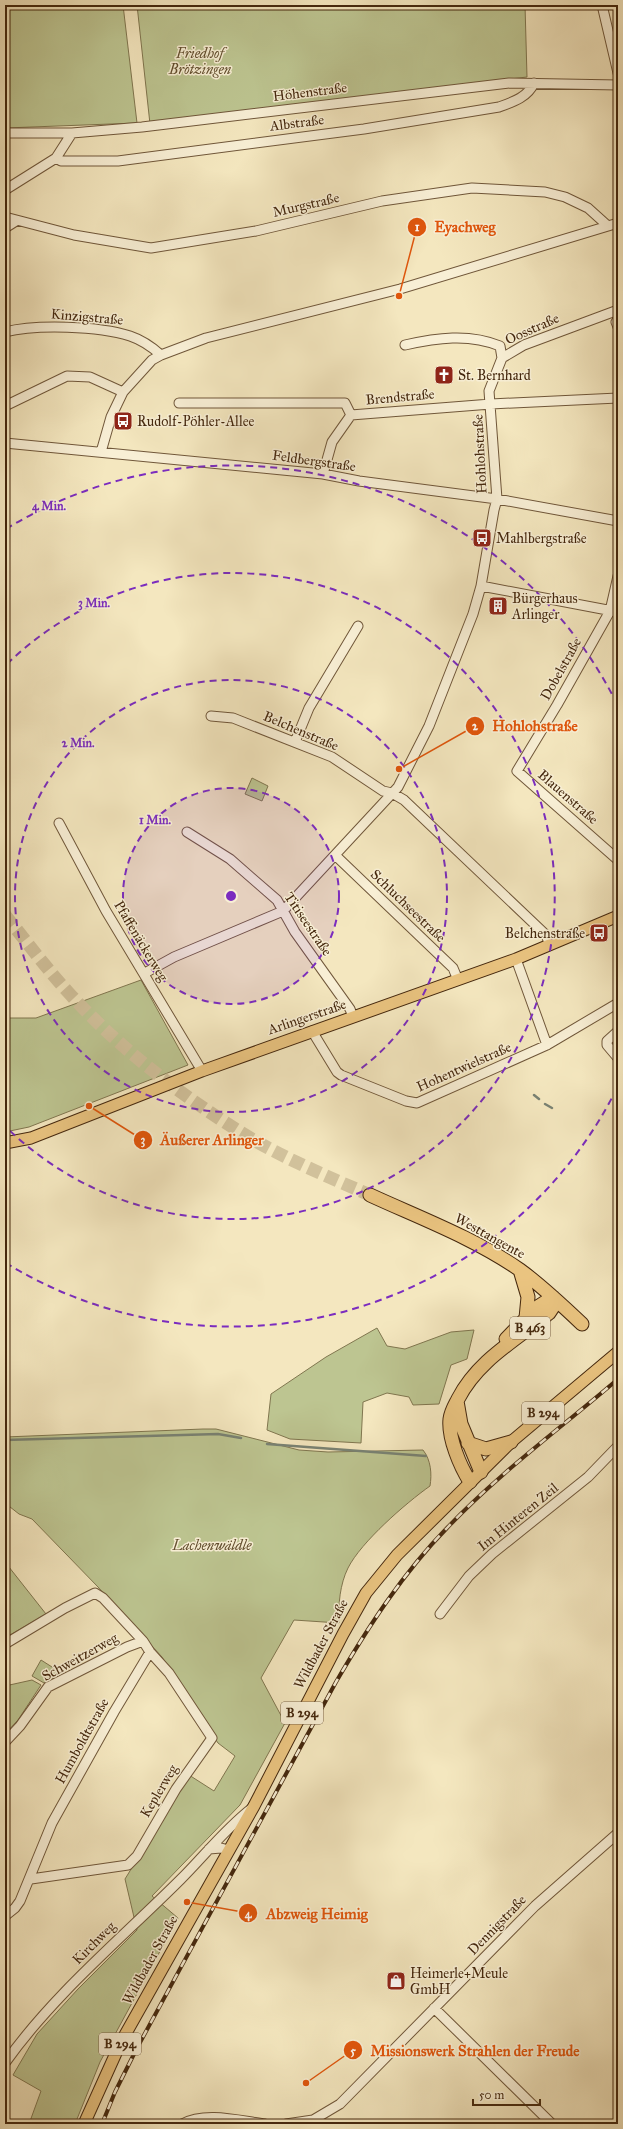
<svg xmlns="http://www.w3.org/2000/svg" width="623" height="2129" font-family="'IM FELL Great Primer',serif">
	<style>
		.green { fill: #bdc591; stroke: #80764f }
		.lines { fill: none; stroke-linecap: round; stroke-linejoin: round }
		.stream { stroke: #798273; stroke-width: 2.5 }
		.highway-tunnel { stroke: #d1c19b; stroke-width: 13; stroke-dasharray: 13 6; stroke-linecap: butt }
		.minor-casing { stroke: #70573a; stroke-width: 11 }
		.major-casing { stroke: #44270d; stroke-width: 13 }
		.highway-casing { stroke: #44270d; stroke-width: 15 }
		.minor { stroke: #f8efd5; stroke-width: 9 }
		.major { stroke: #eac480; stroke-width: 11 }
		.highway { stroke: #eac480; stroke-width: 13 }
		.rail-casing { stroke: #44270d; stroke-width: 4 }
		.rail { stroke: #f8efd5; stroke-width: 2.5; stroke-dasharray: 8; stroke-linecap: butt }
		.ring { fill: none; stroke: #7b2cbf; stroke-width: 2; stroke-dasharray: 7 5 }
		.labels { text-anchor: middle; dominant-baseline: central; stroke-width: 3; stroke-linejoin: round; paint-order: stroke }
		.shield { fill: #f8efd5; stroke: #7a6349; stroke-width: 1 }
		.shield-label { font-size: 13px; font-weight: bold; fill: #44270d }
		.park-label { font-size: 14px; font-style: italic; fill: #624e2e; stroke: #f8efd5 }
		.street-label { font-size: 14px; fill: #44270d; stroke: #f8efd5 }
		.poi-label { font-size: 14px; fill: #44270d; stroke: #f8efd5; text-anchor: start }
		.centre { fill: #7b2cbf; stroke: #f8efd5; stroke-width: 2 }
		.ring-label { font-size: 12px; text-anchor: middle; font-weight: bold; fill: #7b2cbf; stroke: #f8efd5; stroke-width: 3; stroke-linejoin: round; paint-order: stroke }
		.leader { fill: none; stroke: #e0560c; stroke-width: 1.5 }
		.callout-dot { fill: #e0560c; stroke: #f8efd5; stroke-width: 1.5 }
		.mark-label { font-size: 12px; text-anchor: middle; font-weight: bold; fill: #fff }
		.callout-label { font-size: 15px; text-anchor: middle; font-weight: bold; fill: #e0560c; stroke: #f8efd5; stroke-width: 3; stroke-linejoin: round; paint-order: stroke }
	</style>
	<rect width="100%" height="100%" fill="#f4e7bf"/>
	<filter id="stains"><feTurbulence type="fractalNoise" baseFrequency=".005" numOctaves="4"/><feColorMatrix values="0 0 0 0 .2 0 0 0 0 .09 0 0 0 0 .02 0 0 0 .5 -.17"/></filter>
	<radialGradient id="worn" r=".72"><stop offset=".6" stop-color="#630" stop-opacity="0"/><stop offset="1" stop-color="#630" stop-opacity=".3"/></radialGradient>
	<path class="green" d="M5,5H123L137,123L5,128Z
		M137,5H525L527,77L408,91L150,124Z
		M252,778L268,786L262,801L245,794Z
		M141,980L188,1065L29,1127L5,1132V1018H36Z
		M377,1328L387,1346L405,1349L451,1332L474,1330L467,1359L451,1365L439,1404L413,1405L409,1397L387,1393L363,1402L361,1443L290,1439L267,1430L271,1394L326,1357Z
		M203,1429H216L299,1450L328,1452L423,1450C431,1460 432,1474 430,1486C406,1503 361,1542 348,1568C340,1584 338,1605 339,1623L294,1620L261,1678L285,1723L240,1805L152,1896L178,1918L100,2062L75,2124H29L41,2091L13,2075L37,2034L78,1989L137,1930L125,1879L189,1775L214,1791L235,1756L218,1743L162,1657L98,1587L32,1519L19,1514L5,1503V1437Z
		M5,1562L46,1614L5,1638Z
		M41,1660L63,1674L44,1683L32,1676Z
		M32,1680L41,1685L18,1720L5,1734V1686Z"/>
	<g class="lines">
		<path class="stream" d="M534,1095L539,1099
			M545,1104L552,1108
			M5,1440L218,1434L241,1438
			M267,1444L426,1456"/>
		<path class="highway-tunnel" d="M5,915C26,941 46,968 68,992C116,1045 174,1090 234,1128C274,1154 326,1176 370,1195"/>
		<g class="minor-casing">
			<path id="minor" d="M602,5L618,73
				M5,133H72L142,127L509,83L618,85
				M56,158L61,161H118L364,129L499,107C513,102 528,97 534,83
				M5,190L56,158L72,133
				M5,217L74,235L151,248L256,231L382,201L472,188L545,192L565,197L588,208L608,226
				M5,228L16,221
				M616,322L618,327
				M5,332C36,324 99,326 130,336C142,340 152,347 161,355
				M405,345C436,338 469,333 500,346L502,358
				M179,403H345L351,415L491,404L618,398
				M5,406L67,376L90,377L123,392
				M5,443L323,474L359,481L497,499L618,521
				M101,452L111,417L123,392L152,360L161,355L206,338L400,289L618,223
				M323,474L332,442L351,415
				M618,576L610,611L557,705L517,771L618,860
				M481,586L618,612
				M211,716L233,718L332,757L383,791L392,793L404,800L546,935L550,945
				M295,742L309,708L358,626
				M59,823L106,911L202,1071
				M187,832L230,859L277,900L295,932L350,1009L353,1017
				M335,855L453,968L458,980
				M516,959L547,1045
				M145,973L174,957L283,911L398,787L429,726L473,614L481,586L494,510L497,499L489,391L502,358L524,345L618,310
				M312,1031L337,1072L341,1075L406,1101L417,1103L547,1045L618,1003
				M618,1031L607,1041V1045L618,1058
				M440,1614L469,1576L492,1554L588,1477L618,1446
				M5,1644L65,1608L95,1593L103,1598L143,1641L150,1652L169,1673L212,1738L176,1789L137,1856L128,1865L31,1879
				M5,1742L20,1726L48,1687L127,1647L143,1641
				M209,1849L221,1848L229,1850
				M5,1916L15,1908L20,1901L52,1823L114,1712L150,1652
				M434,2008L552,2124
				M5,2063C54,1994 121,1939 181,1879C205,1855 225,1829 252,1808
				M182,2124C206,2111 240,2121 265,2124
				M286,2124L313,2120L340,2104L535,1906L618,1833"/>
		</g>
		<g class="major-casing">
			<path id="major" d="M5,1143L31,1138L202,1071L516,959L618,916
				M84,2124L121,2042L254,1806L343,1634L366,1593L397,1555L511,1442L618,1352"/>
		</g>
		<g class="highway-casing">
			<path id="highway" d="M370,1195C420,1218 474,1238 520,1270C542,1286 562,1305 582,1324
				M520,1270L528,1297L526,1318
				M506,1339L536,1308L553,1297
				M457,1401L461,1424L481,1472
				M468,1443L486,1449L511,1442
				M470,1482C460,1466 448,1438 450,1419C451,1411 455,1405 458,1399C478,1360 516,1340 549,1313L553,1307V1297"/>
		</g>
		<use href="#minor" class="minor"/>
		<use href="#major" class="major"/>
		<use href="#highway" class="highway"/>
		<g class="rail-casing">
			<path id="rail" d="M102,2124L115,2092L137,2048L336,1682C368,1627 403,1573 447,1528C499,1473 561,1428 618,1379"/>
		</g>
		<use href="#rail" class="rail"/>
	</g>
	<circle cx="231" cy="896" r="108" fill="#7b2cbf" fill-opacity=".12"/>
	<g class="ring">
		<circle cx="231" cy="896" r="108"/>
		<circle cx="231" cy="896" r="216"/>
		<path d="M7 664A323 323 0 1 1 7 1128"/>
		<path d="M617 1088A431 431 0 0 1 6 1263M6 529A431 431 0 0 1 617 704"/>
	</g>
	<defs>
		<g id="church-square" transform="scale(1)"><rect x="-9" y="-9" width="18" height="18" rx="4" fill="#8f2418" stroke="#f8efd5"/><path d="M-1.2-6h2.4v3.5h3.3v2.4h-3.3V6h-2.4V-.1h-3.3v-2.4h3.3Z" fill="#fff"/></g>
		<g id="bus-square" transform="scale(1)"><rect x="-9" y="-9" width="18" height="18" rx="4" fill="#8f2418" stroke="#f8efd5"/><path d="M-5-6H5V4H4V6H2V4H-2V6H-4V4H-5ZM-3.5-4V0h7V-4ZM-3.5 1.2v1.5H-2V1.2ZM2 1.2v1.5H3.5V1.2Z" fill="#fff"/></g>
		<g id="building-square" transform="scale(1)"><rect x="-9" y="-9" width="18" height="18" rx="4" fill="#8f2418" stroke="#f8efd5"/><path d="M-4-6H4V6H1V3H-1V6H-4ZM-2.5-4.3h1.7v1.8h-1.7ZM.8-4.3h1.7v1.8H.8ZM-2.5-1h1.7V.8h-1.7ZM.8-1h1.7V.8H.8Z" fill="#fff"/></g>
		<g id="shop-square" transform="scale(1)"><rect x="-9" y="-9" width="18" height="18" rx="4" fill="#8f2418" stroke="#f8efd5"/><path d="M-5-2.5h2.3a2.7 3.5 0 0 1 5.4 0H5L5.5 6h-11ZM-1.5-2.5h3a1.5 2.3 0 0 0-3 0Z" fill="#fff"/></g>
	</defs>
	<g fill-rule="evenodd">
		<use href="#church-square" x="444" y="375"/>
		<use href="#bus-square" x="123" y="421"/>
		<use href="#bus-square" x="482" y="538"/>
		<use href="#building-square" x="498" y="606"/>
		<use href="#bus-square" x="599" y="933"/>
		<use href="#shop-square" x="396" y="1981"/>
	</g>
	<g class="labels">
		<g class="shield">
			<rect x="510" y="1317" width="40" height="22" rx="3"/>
			<rect x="522" y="1402" width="42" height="22" rx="3"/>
			<rect x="281" y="1702" width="42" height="22" rx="3"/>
			<rect x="99" y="2033" width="42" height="22" rx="3"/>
		</g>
		<g class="shield-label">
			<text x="530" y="1328">B 463</text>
			<text x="543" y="1413">B 294</text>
			<text x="302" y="1713">B 294</text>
			<text x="120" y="2044">B 294</text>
		</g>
		<g class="park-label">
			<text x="200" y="53">Friedhof<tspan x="200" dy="16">Brötzingen</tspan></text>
			<text x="212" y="1545">Lachenwäldle</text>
		</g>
		<g class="street-label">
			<text transform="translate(310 92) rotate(-7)">Höhenstraße</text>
			<text transform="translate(297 123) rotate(-7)">Albstraße</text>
			<text transform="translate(306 205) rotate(-13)">Murgstraße</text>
			<text transform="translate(87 317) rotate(5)">Kinzigstraße</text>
			<text transform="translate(532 329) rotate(-24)">Oosstraße</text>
			<text transform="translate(400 397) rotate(-5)">Brendstraße</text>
			<text transform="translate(480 454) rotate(-93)">Hohlohstraße</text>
			<text transform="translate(314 461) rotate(8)">Feldbergstraße</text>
			<text transform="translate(561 669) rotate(-61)">Dobelstraße</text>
			<text transform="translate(301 731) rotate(23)">Belchenstraße</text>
			<text transform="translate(568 797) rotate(41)">Blauenstraße</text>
			<text transform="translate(408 906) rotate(44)">Schluchseestraße</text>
			<text transform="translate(308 924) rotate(56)">Titiseestraße</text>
			<text transform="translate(141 941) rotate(59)">Pfaffenäckerweg</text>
			<text transform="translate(307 1017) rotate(-19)">Arlingerstraße</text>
			<text transform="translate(464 1067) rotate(-24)">Hohentwielstraße</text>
			<text transform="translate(490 1236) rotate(29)">Westtangente</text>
			<text transform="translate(518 1517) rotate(-39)">Im Hinteren Zeil</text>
			<text transform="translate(321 1644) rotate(-62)">Wildbader Straße</text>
			<text transform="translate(80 1657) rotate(-29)">Schweitzerweg</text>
			<text transform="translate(82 1741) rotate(-61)">Humboldtstraße</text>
			<text transform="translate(159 1791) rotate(-59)">Keplerweg</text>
			<text transform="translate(497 1925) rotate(-46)">Dennigstraße</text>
			<text transform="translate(94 1943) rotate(-45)">Kirchweg</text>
			<text transform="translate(150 1960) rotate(-61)">Wildbader Straße</text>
		</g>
		<g class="poi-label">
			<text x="458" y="375">St. Bernhard</text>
			<text x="137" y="421">Rudolf-Pöhler-Allee</text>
			<text x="496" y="538">Mahlbergstraße</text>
			<text x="512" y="598">Bürgerhaus<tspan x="512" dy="16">Arlinger</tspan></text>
			<text x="585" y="933" text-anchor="end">Belchenstraße</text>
			<text x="410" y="1973">Heimerle+Meule<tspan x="410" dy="16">GmbH</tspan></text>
		</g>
	</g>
	<circle cx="231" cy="896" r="6" class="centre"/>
	<g class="ring-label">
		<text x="49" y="510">4 Min.</text>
		<text x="94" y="607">3 Min.</text>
		<text x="78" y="747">2 Min.</text>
		<text x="155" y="824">1 Min.</text>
	</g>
	<path class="leader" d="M399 296L417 227M399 769L475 726M89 1106L143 1140M187 1902L248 1913M306 2083L353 2050"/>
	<g class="callout-dot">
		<circle cx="399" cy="296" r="4"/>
		<circle cx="399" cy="769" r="4"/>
		<circle cx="89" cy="1106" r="4"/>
		<circle cx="187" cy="1902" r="4"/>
		<circle cx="306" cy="2083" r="4"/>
		<circle cx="417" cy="227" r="10"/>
		<circle cx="475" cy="726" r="10"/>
		<circle cx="143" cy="1140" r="10"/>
		<circle cx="248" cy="1913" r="10"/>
		<circle cx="353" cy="2050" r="10"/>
	</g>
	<g class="mark-label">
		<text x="417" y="231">1</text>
		<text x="475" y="730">2</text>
		<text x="143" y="1144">3</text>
		<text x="248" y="1918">4</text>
		<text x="353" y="2055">5</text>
	</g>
	<g class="callout-label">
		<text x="465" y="232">Eyachweg</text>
		<text x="535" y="731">Hohlohstraße</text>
		<text x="212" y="1145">Äußerer Arlinger</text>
		<text x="317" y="1919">Abzweig Heimig</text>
		<text x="475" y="2056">Missionswerk Strahlen der Freude</text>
	</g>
	<rect width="623" height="2129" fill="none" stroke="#f4e7bf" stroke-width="20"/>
	<rect x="6" y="6" width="611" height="2117" fill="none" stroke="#44270d" stroke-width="2"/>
	<rect x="10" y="10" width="603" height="2109" fill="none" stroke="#44270d"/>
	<path d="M473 2099v6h67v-6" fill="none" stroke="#44270d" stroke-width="2"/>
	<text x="479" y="2099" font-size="12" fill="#44270d" stroke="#f8efd5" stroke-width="3" paint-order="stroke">50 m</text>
	<rect width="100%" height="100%" filter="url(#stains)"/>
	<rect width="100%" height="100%" fill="url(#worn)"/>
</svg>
